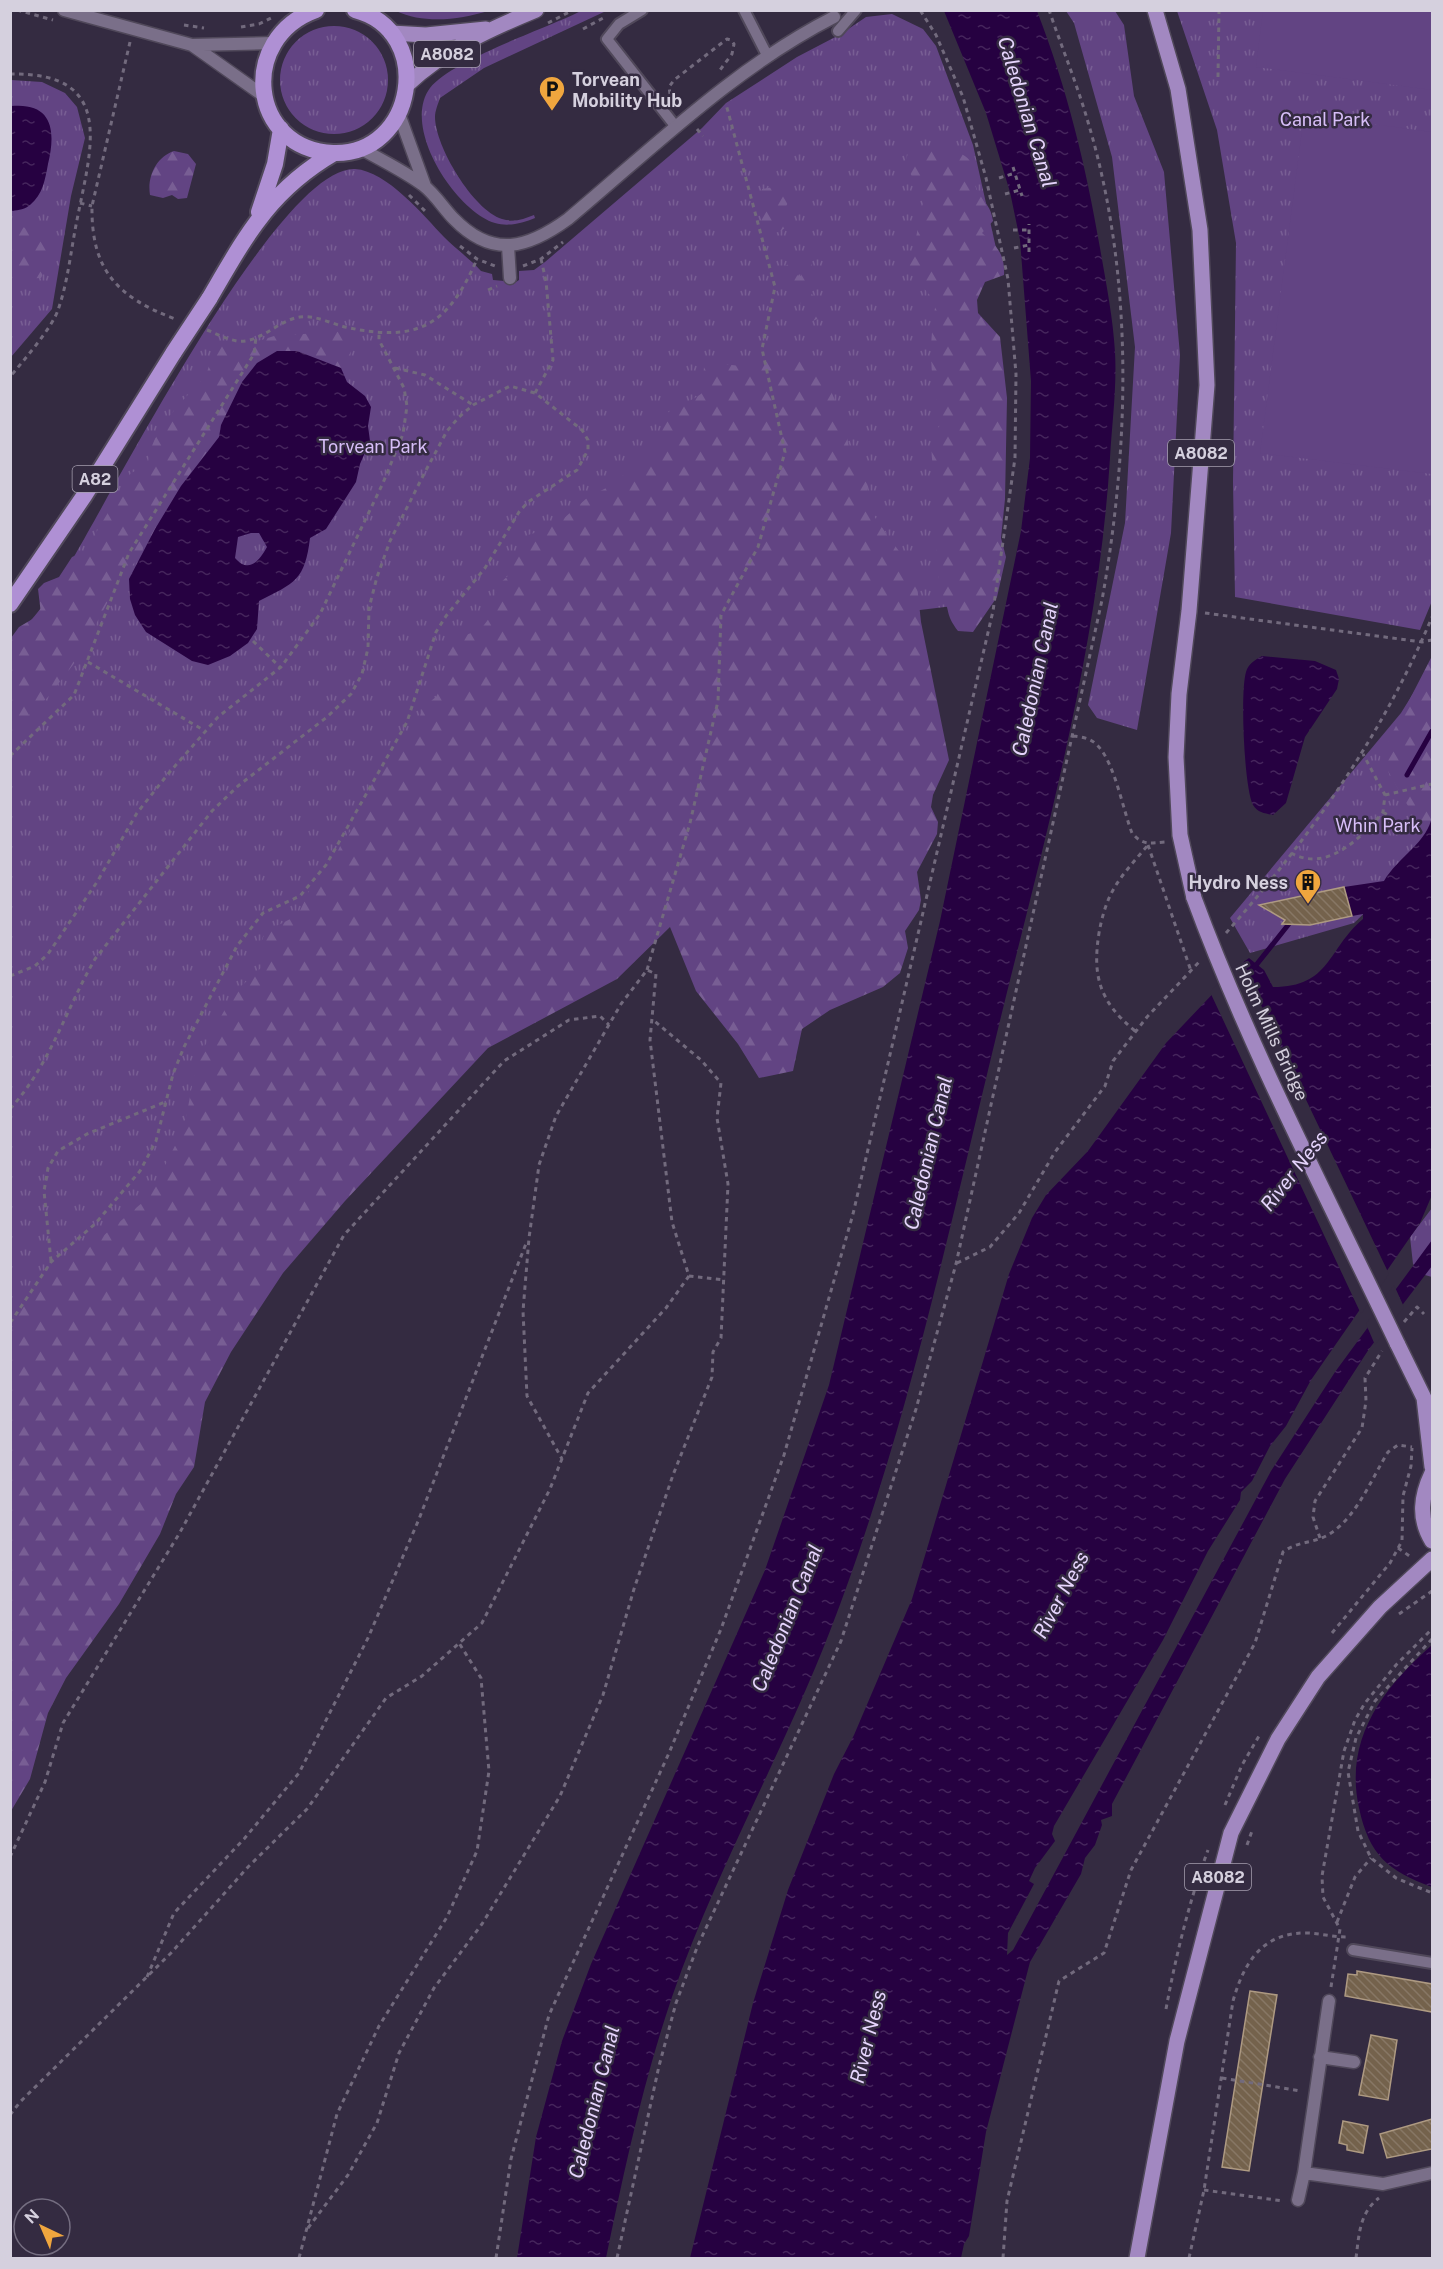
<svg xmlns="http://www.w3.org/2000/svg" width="1443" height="2269" font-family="'Public Sans',sans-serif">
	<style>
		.grass { fill: url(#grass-tufts) }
		.forest { fill: url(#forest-firs) }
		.garden { fill: #624483 }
		.water { fill: url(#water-ripples); fill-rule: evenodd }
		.pier { fill: #342b41 }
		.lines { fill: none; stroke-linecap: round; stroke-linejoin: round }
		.stream { stroke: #260141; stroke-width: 5 }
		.building { fill: url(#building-back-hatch); stroke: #ae9a82; stroke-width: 1.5 }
		.service-casing { stroke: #50485a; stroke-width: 14 }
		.minor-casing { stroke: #50485a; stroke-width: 15 }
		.tertiary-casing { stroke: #50485a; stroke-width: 15 }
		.primary-casing { stroke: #50485a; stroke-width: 18 }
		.trunk-casing { stroke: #50485a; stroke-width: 20 }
		.path { stroke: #726a7d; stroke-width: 3; stroke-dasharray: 4.5 4.5; stroke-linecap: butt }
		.service { stroke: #7a6f89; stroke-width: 10 }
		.minor { stroke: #7a6f89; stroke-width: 12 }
		.tertiary { stroke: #7a6f89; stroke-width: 12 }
		.primary { stroke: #a288c1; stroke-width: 15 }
		.trunk { stroke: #af90d4; stroke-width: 16 }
		.primary-bridge-casing { stroke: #50485a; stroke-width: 18; stroke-linecap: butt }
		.trunk-bridge-casing { stroke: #50485a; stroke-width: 20; stroke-linecap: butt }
		.primary-bridge { stroke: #a288c1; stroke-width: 15 }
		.trunk-bridge { stroke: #af90d4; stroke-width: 16 }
		.labels { text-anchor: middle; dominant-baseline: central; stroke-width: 5; stroke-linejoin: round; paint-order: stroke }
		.shield { fill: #342b41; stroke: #a59eaf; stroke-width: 1.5 }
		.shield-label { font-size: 16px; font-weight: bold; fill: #d5d0de }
		.poi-label { font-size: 18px; font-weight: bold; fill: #d5d0de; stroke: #342b41; text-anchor: start }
		.park-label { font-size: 18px; fill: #d7bef8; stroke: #342b41 }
		.street-label { font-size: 18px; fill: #d5d0de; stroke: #342b41 }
		.water-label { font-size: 20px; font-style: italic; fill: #e6d5fd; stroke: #342b41 }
	</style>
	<defs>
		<pattern id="grass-tufts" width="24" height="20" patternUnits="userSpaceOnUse" patternTransform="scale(1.5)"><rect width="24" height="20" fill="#624483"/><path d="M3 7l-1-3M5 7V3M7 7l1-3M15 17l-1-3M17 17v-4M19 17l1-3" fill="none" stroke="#785e94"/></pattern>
		<pattern id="forest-firs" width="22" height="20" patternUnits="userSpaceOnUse" patternTransform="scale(1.5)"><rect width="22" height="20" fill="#624483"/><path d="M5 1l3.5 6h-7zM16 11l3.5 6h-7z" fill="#785e94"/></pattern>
		<pattern id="water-ripples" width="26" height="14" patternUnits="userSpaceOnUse" patternTransform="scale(1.5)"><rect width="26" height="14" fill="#260141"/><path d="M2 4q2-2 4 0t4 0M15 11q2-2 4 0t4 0" fill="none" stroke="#45255c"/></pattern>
		<pattern id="building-back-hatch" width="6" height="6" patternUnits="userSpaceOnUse" patternTransform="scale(1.5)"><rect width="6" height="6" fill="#74624c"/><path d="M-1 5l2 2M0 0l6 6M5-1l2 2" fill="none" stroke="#877765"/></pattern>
	</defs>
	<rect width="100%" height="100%" fill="#342b41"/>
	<path class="grass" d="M396,11H488C459,20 424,24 396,11Z
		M581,11H606L484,68L440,98C438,104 435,111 435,117C435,146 473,210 502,219C513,223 524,219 534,215L535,218C523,223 509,227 495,223C455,210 401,127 430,88C452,60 545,29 581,11Z
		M1066,11H1115L1124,25L1134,96L1164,172L1180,355L1171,533L1137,730L1097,718L1088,705L1125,523L1135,347L1112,157L1074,23Z
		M1177,11H1432V601L1420,630L1235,597L1233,482L1236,243L1217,130Z
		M892,14L923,29L936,46L973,145L996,248L969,251L970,604L903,612L169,1188L11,1381V644C26,625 44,607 56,587C101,517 276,165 355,169C387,171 424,216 444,237C456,249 470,259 481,271L492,274L493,280L516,282L519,280V271L534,270L545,262L702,128L726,103L797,57L841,34L866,17Z
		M280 80a54 54 0 1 1 108 0a54 54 0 1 1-108 0Z
		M11,80L42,82L65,93L77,107L85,138L71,196L52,309L11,357Z
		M1432,663V848L1354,923L1250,953L1230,918L1401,713Z
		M1432,1208V1277L1425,1275L1413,1264L1410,1237Z"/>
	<path class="forest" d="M932,146C950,149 973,152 975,174C975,181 974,186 978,192C985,203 991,207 993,221L982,233C997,246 1005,254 1004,275L985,282L977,300L978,313L1000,337L1007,398L1005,499L1001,538L1006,557L997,597L973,632L958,631C946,615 950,613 944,598C930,563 941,525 937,488C935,473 930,459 932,443C934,435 940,426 943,418C928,382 929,340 936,302L911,274L908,264C918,242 917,222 924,200L905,163L909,150Z
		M174,151L188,154L196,164L187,198L178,199L172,195L163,198L150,195C147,177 156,157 174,151Z
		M774,187L787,192L789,200L785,209L791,221C782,233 772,238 760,226L762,214L771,204L764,203L758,197L762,189Z
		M11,225L38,230L53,239V254L41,278L16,279L11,276Z
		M805,263H811L813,270L807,290L814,296L812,304L822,309L821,317L813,321L806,320L804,316L808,307L800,303L803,292L796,290L794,280L785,281L781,275L785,266L789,264L796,275L801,276Z
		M347,331L353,337L349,364L341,368L323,360L242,382L221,425L219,437L191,472L152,543L143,547L142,563L135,562L121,577L96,624L90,643L48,697L11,732V638L19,627L41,614L38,589L44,583L59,577L72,557L85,551L118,496L125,494L124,482L131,473L148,465C149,431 185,399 206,375L209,366L216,364L213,353L216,345L243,346L274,336Z
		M797,357C803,360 813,363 817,368C834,390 847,428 850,454L865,466L868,482L866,505L906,561L917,585L921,622L949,760L933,795L931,807L938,822L937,834L917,872L921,900L919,910L905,931L908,948L900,973L883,987L830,1010L802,1029L793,1071L759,1078L738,1044L696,991L670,927L617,979L488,1048L345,1201L283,1273L231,1352L205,1402L194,1467L176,1494L160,1534L119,1604L66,1678L48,1713L30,1779L11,1811L10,1332L25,1302L149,1197L184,1128L197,1060L234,993L263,966L264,957L260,946L265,932L298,915L312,885L332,864L341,844L362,815L368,792L378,772L417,725L423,707L436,697L444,682L447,649L461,637L481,629L490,617L498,585L511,573L519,544L528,535L547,529L563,519L587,498L608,487L660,447C664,437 660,427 665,417C672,404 691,403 702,393L704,367L708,362L740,366Z
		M1432,656V827L1424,834L1380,757Z"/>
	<path class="garden" d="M1263,11H1432V90L1256,67Z
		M1304,115L1432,132V474L1260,453Z"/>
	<path class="water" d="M944,11H1037C1067,88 1086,166 1100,248C1106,283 1113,317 1115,352C1117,387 1112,423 1110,458C1098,653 1043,844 997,1033C948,1234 905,1437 830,1631C782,1755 715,1872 672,1997C643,2082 624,2171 606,2258H517L536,2137L562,2041L591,1964L765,1570L829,1385L940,921L1021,531L1030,458L1031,381L1020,240L1010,192L986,113Z
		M11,106C53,102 56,131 48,164C45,180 43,194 30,205C26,209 18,210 13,211L10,210Z
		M277,351H297L341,368L347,382L365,396L371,407L368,426L370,441L360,464L356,482L326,529L310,538C305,580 295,583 259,601L257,629L248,643L230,656L208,665L192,661L146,632L135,615L130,599L129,579L155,529L181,486L219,437L221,425L242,382L257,363ZM251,533H259L267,547C259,561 249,574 235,558L238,537Z
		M1262,656L1315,661L1336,670L1339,679L1337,689L1305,737L1286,803L1273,815C1264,813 1258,813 1253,805C1244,788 1240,691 1246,672C1248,664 1255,660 1262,656Z
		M1432,816V1195L1420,1223L1311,1380L1286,1426L1270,1446L1252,1481L1241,1492L1240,1500L1208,1551L1163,1640L1054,1826L1052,1834L1055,1841L1035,1868L1029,1881L1034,1884L1008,1933L1007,1955L1013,1950L1271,1471L1335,1372L1432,1240V1266L1369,1349L1285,1479L1112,1804V1816L1101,1820L1102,1825L1095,1845L1085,1858L1081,1874L1030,1962L986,2132L969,2236L964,2244L961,2258H690L753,2003L788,1890L834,1774L854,1735L912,1599L1009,1274L1032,1218L1046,1195L1088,1151L1166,1043L1242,963L1249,958L1264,970L1273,987C1331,987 1327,949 1363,919V914L1352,916L1344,887L1384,881C1398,857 1428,842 1432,816Z
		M1432,1645V1887C1388,1871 1369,1855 1359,1808C1344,1739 1382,1689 1432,1645Z"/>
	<path class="pier" d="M1240,961L1389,1274L1361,1314L1210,992Z
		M1394,1285L1404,1307L1375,1345L1366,1324Z"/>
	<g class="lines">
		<path class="stream" d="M1407,775L1432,731
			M1253,969L1292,920"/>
	</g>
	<path class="building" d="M1344,887L1352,916L1310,925L1282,924L1285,920L1259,905Z
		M1357,1971L1432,1984V2012L1345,1996L1348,1974L1357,1975Z
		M1250,1991L1277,1995L1249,2171L1222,2167Z
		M1371,2035L1397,2040L1388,2100L1359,2095Z
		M1432,2119V2149L1387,2158L1380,2134Z
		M1343,2121L1368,2126L1363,2153L1347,2150V2145L1339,2143Z"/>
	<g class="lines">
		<g class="service-casing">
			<path id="service" d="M642,10L619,24L607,39L676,127
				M744,10L767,55
				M838,31L856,10
				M1353,1950L1432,1963"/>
		</g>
		<g class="minor-casing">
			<path id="minor" d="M399,114L425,186
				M360,148C381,160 404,171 423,185C435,194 444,209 454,219C493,259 528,248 568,219C654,147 734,68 834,17
				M508,246L510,278
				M1329,2001L1304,2173L1383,2184L1432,2173
				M1320,2057L1354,2062
				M1298,2200L1304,2173"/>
		</g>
		<g class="tertiary-casing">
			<path id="tertiary" d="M64,10L192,45L272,43
				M192,45L264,96"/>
		</g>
		<g class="primary-casing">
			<path id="primary" d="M1155,10L1178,89L1200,230L1207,385L1189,611L1179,694L1176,757L1180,835L1194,898
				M391,33L426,35L486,29
				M408,84C444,50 490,29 536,10
				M1397,1343L1424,1398L1432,1467
				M1432,1473C1421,1496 1418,1518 1432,1541
				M1137,2258L1177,2041L1231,1833L1278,1739L1318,1677L1380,1607L1432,1559"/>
		</g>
		<g class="trunk-casing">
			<path id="trunk" d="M316,10C238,38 249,149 333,153C416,156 436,31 355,10
				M259,212L275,164L281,129
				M209,299C246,236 269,191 334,153
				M10,604L84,496L174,352"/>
		</g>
		<path class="path" d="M17,10L53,20
			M548,23L573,10
			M184,25L204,28
			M241,27L259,24L271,18
			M583,29L605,17
			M130,42L92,206C91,270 117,297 175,319
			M10,74C117,72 91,148 77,220C71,249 68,282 58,310C52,328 23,361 10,377
			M1218,77L1219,10
			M670,94L669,87L674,80L727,39L731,40L734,44L732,54L720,70
			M697,129L703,136
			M1013,167L1022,196
			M999,178L1015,173
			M1005,194L1020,190
			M409,195L425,211
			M80,203L92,206
			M1013,230H1029
			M460,246L477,259L495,266
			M1014,248L1029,245
			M1029,252V224
			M523,266L541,259L563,242
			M488,290L497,286
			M207,330C217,334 226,339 237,341C260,344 278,320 300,317C315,315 330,323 345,327C418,343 448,326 477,259
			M395,368L425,375L473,405
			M535,393L553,360L546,281L541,259
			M1205,613L1422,642L1432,640
			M253,641L280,667
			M88,662L205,731
			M1073,736C1082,737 1091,738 1098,746C1115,764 1123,810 1132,833C1143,846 1150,843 1165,842
			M10,756L74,695L129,553L254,354L256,337
			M1385,795L1432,784
			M1383,812L1403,826
			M1148,845L1191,971
			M1291,853C1327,873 1361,838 1383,812L1385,795L1363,754
			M1226,933C1310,838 1383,734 1432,617
			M647,970L690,823L718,701L721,615L758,547L785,452L762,349L775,287L726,104
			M10,976L35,966L48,954L97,882L137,813L168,774L218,717L281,667L320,614L383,483L403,434L407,406L404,388L379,340V333
			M1135,1031C1100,1002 1092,977 1099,933C1102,916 1107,899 1116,885C1125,871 1137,858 1148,845
			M10,1109C50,1065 66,1009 95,959L212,811L238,786L327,717L351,694L362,674L368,648L369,608L377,577L390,541L425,472L447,431L459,417L473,405L510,386L535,393L582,430L588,440V450L577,470L528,502L519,512L485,568L446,616L436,632L407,722L326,865L300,896L263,913L237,946L184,1047L173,1074L156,1141L140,1171L95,1224L51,1262L10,1323
			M51,1261L44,1191L48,1168L58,1151L87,1134L165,1102
			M957,1263L990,1247L1019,1213L1055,1152L1105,1086L1113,1061L1147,1017L1201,960
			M689,1276L725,1280
			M1404,1322L1417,1307L1424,1314
			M1320,1538L1313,1517L1315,1501L1362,1428L1366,1401L1365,1378L1382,1351
			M1398,1548L1411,1557
			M1399,1614L1432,1591
			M1332,1633L1390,1563L1402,1541L1403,1496L1411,1466L1412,1448
			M1432,1639L1375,1701L1356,1738L1348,1772L1358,1831L1371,1858L1396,1878L1432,1893
			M1225,1805L1242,1765L1259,1736
			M1247,1845L1252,1831
			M10,1857L45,1782L63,1723L179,1534L344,1235L504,1061L569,1020L600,1016L609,1025
			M1337,1922L1355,1877L1371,1858
			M147,1977L174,1913L244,1839L299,1773L368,1638L419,1519L527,1241
			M1331,1987L1340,1929L1323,1897L1322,1876L1344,1751L1355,1720L1365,1703L1396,1665L1432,1629
			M1166,2009C1176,1955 1189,1902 1208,1850
			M1222,2078L1301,2091
			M10,2115L20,2102L171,1953L248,1867L307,1809L386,1698L422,1676L482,1623L550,1489L588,1393L666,1308L689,1276L672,1222L650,1040L656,974L647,970L621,1004L556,1116L539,1165L529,1238L523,1311L527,1396L562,1459
			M1204,2190L1283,2201
			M308,2228L348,2175L377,2123L399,2053L434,1988L482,1924L560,1796L603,1695L634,1589L673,1475L712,1377L713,1352L721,1338L728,1184L717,1118L721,1083L701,1060L652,1019
			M299,2258L337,2114L379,2026L447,1917L477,1851L489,1771L481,1678L459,1643
			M496,2258L511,2159L549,2015L669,1753L721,1629L784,1455L853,1214L993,611L1015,458L1016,374L1008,279L986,178L963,97L936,35L920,10
			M617,2258L659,2066L676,2003L698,1945L841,1641L916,1409L956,1264L1102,600C1130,444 1134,276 1088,122C1077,84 1062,48 1049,10
			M1003,2258L1007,2201L1059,1981L1104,1953L1131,1870L1255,1643L1283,1552C1299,1540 1315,1544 1331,1533C1357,1516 1372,1478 1388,1452L1398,1445L1412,1447
			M1189,2258L1204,2190L1233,2001C1244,1962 1263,1931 1310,1933C1322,1934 1334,1937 1347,1937
			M1356,2258C1359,2236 1359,2213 1379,2198"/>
		<use href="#service" class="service"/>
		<use href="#minor" class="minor"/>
		<use href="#tertiary" class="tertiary"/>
		<use href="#primary" class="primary"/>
		<use href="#trunk" class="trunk"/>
		<g class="primary-bridge-casing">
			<path id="primary-bridge" d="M1194,898C1250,1050 1327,1196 1397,1343"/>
		</g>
		<g class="trunk-bridge-casing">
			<path id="trunk-bridge" d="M174,352L209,299"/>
		</g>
		<use href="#primary-bridge" class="primary-bridge"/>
		<use href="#trunk-bridge" class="trunk-bridge"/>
	</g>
	<defs>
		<g id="parking-pin" transform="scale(1.35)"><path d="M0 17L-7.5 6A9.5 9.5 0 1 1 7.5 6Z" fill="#f0a63e" stroke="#342b41"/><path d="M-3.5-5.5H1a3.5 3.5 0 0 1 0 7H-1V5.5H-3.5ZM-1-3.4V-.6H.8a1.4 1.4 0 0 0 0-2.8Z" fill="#111"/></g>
		<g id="building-pin" transform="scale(1.35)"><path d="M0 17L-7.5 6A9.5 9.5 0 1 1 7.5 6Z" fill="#f0a63e" stroke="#342b41"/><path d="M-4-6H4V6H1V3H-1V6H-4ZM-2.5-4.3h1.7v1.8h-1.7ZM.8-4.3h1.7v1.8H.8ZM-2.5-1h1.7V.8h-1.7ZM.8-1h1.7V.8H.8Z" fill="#111"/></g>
	</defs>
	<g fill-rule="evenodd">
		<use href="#parking-pin" x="552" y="89"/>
		<use href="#building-pin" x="1308" y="882"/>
	</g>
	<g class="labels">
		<g class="shield">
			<rect x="414" y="41" width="66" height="26" rx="4.5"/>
			<rect x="1168" y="440" width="66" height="26" rx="4.5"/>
			<rect x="72.5" y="466" width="45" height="26" rx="4.5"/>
			<rect x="1185" y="1864" width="66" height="26" rx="4.5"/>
		</g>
		<g class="shield-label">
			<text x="447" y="54">A8082</text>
			<text x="1201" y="453">A8082</text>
			<text x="95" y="479">A82</text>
			<text x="1218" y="1877">A8082</text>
		</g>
		<g class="poi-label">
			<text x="572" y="79">Torvean<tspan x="572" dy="21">Mobility Hub</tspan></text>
			<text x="1288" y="882" text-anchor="end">Hydro Ness</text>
		</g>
		<g class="park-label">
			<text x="1325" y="119">Canal Park</text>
			<text x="373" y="446">Torvean Park</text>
			<text x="1378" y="825">Whin Park</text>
		</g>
		<g class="street-label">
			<text transform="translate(1272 1032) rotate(65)">Holm Mills Bridge</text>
		</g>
		<g class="water-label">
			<text transform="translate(1027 112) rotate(73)">Caledonian Canal</text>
			<text transform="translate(1035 679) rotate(-78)">Caledonian Canal</text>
			<text transform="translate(928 1153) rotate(-77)">Caledonian Canal</text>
			<text transform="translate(1294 1171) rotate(-52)">River Ness</text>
			<text transform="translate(1061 1595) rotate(-62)">River Ness</text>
			<text transform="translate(787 1618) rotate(-68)">Caledonian Canal</text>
			<text transform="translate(868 2037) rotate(-76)">River Ness</text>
			<text transform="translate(594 2102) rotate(-76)">Caledonian Canal</text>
		</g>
	</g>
	<rect width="1443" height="2269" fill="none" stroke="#d5d0de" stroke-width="24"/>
	<g transform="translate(42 2227) rotate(316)"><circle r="28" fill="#342b41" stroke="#746d80" stroke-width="1.5"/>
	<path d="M0-4.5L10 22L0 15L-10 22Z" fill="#f0a63e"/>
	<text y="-9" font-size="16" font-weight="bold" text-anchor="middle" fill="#d5d0de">N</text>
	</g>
</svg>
